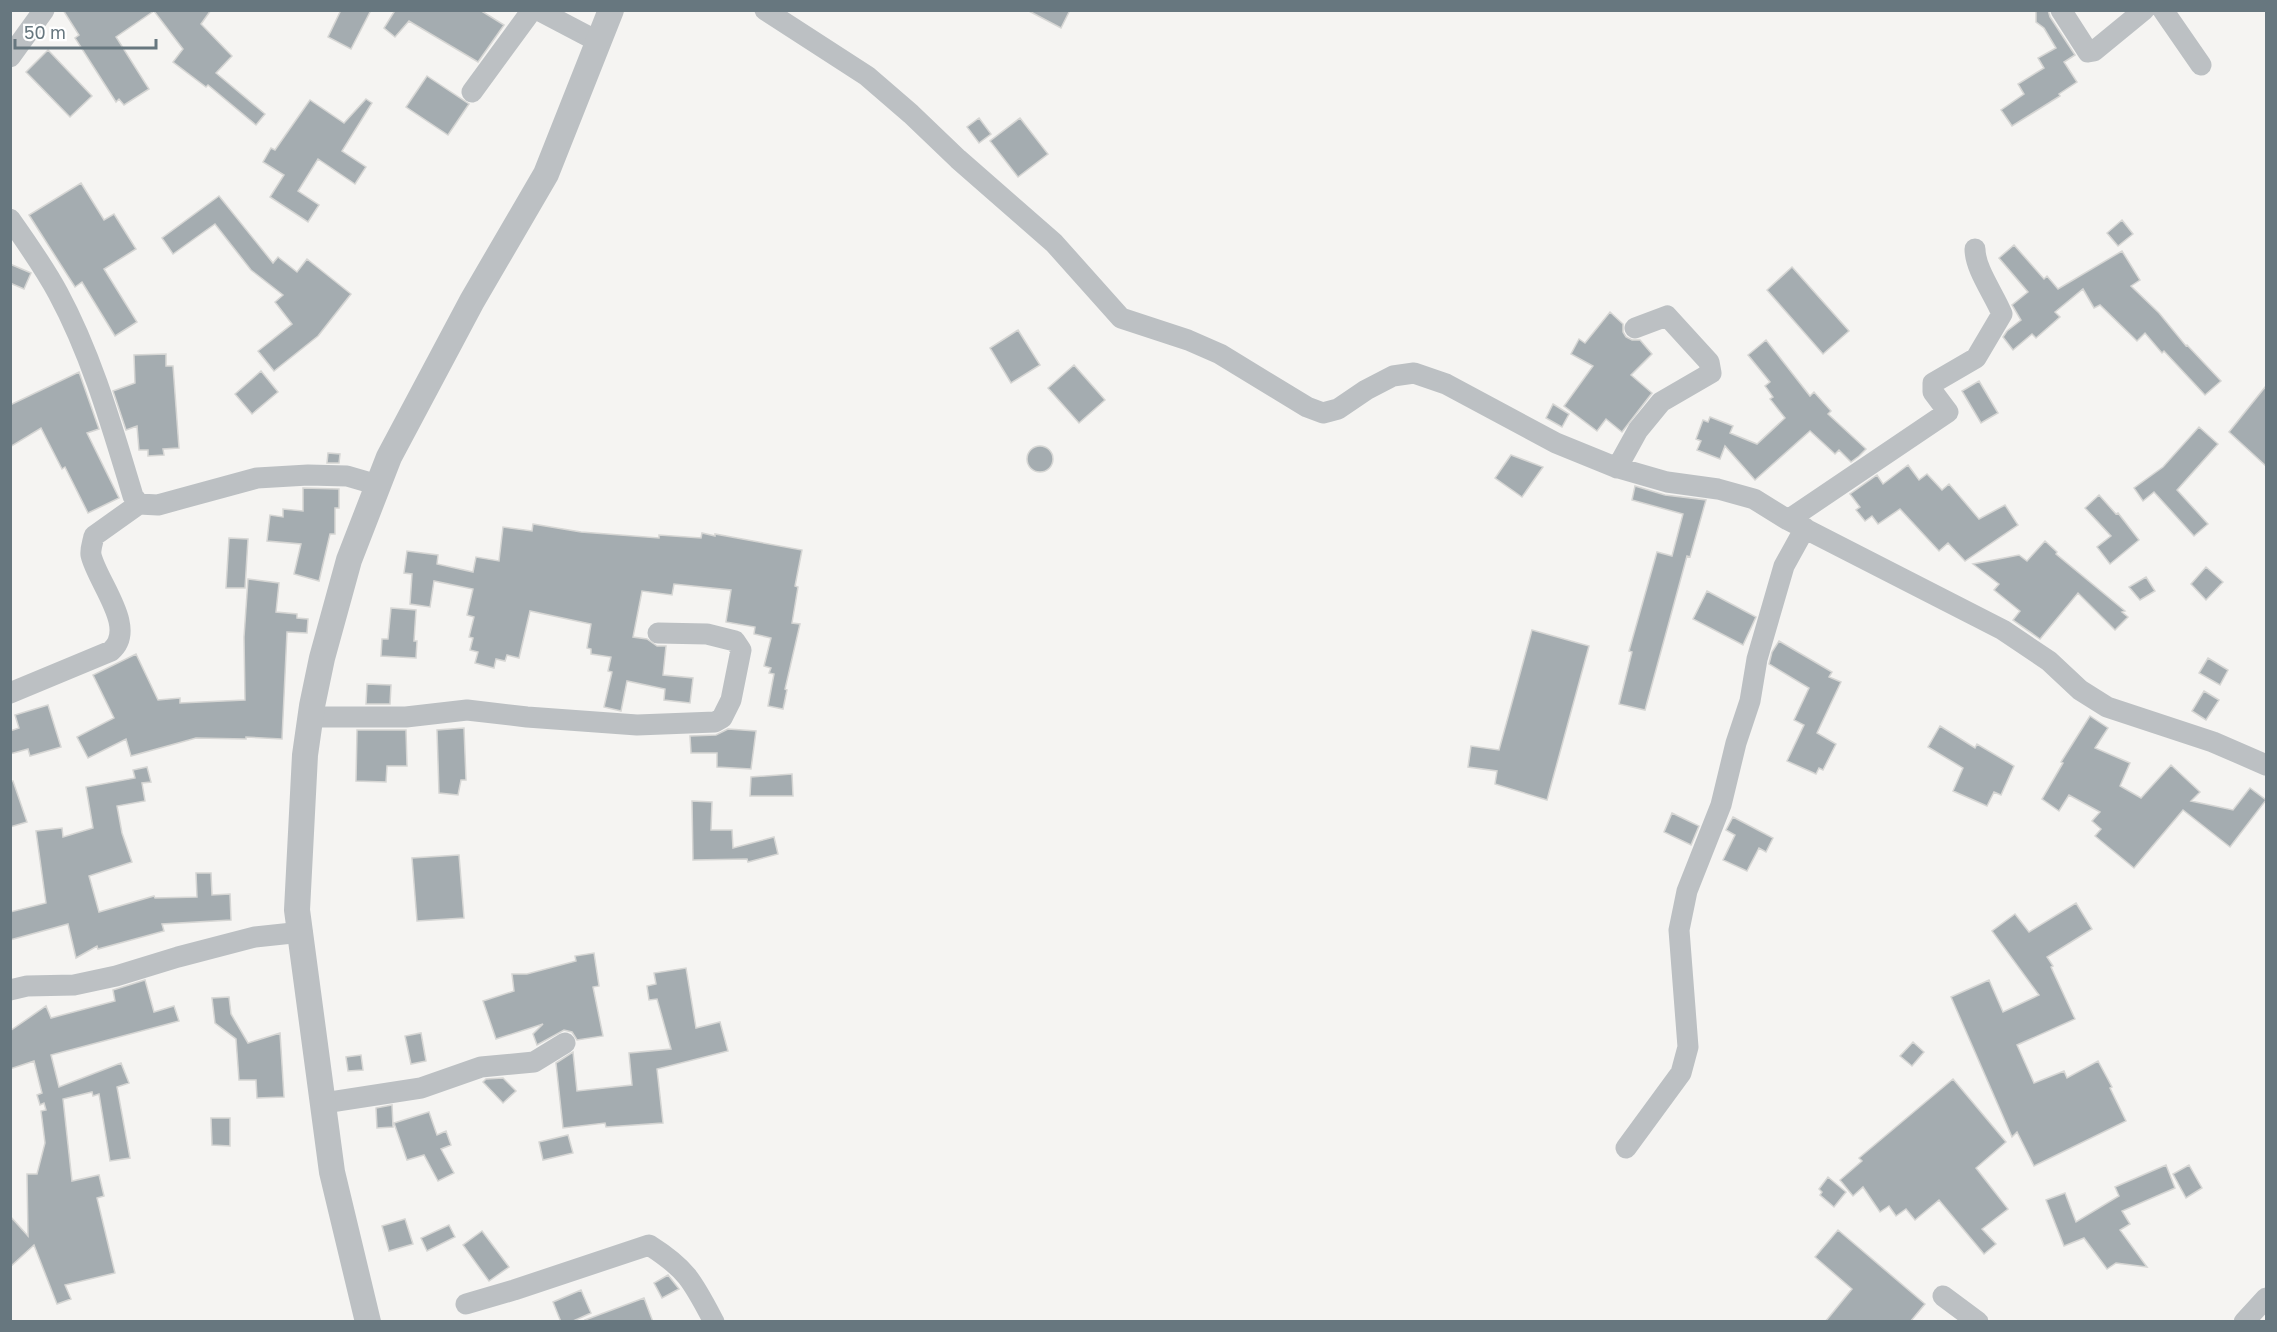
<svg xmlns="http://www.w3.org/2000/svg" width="2277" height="1332" font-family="'Golos Text',sans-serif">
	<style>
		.building { fill: #a4acb0; stroke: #d6d6d4; stroke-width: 1.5 }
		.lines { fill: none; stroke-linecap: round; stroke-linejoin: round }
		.minor { stroke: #bcc0c3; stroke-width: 21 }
		.tertiary { stroke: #bcc0c3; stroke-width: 26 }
	</style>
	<rect width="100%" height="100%" fill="#f5f4f2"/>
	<path class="building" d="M63,10H211L201,24L232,56L216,73L265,114L256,125L208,85L206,87L173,62L183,49L154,11L116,37L149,89L124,105L119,99L116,102L75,38L79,35Z
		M341,10H371L351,49L328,37Z
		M392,10H480L504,25L478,62L409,21L395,37L384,28L394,12Z
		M1027,10H1070L1061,28Z
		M2036,10H2048L2050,17L2075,55L2064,62L2077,82L2059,94L2060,96L2012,126L2001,110L2024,94L2018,84L2044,68L2038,58L2056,48L2044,28L2036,22Z
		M48,50L92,96L70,117L26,72Z
		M427,76L469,104L448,135L406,107Z
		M366,99L372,103L342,151L366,167L355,184L318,159L298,191L319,205L308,222L270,197L284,175L263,162L271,148L275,150L310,100L344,123Z
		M979,118L991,134L979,143L967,127Z
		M1020,118L1048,154L1018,177L990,141Z
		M81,183L104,220L114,214L136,249L104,269L137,322L115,336L82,282L75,287L29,215Z
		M219,196L273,263L278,257L297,272L307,259L351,294L318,336L274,371L258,351L292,324L275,302L283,295L251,270L215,224L173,254L162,238Z
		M2122,220L2133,234L2118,246L2107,233Z
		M2014,245L2044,279L2047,276L2058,289L2122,251L2140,280L2131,286L2159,313L2186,346L2187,345L2221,381L2205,395L2164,351L2162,353L2145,333L2137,341L2100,305L2094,308L2083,289L2055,312L2060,317L2036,338L2032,334L2013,350L2003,337L2007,331L2021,320L2012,305L2028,292L1999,258Z
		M10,264L31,273L24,289L10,283Z
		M1792,267L1849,331L1823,354L1767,290Z
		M1610,312L1623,324V332L1626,337L1632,340H1640L1652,354L1631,375L1652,393L1622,432L1606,419L1597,431L1564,406L1593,366L1571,354L1579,339L1585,343Z
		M1018,330L1040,365L1011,383L990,348Z
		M1766,340L1810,396L1814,392L1831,411L1828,414L1866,449L1859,456L1851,462L1839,450L1835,454L1810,431L1755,480L1725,446L1720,459L1697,450L1701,441L1696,439L1703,420L1708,422L1710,417L1733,426L1730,433L1757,444L1785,418L1770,399L1773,397L1765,386L1770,382L1748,355Z
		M166,354V366H173L179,448L163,449L164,455L148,456V450H139L137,426L126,430L113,391L135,383L134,355Z
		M1074,365L1105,400L1079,423L1048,388Z
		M261,371L278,392L252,414L235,394Z
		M79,372L99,429L87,433L119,498L88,513L65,467L62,469L41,428L10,447V405Z
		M1979,381L1998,413L1981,423L1962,391Z
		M2266,386V466L2229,432Z
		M1553,404L1569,414L1562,427L1546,418Z
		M2199,427L2218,444L2177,490L2208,524L2194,536L2154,492L2143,501L2134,488L2163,467Z
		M1027 459a13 13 0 1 1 26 0a13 13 0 1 1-26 0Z
		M328,453L340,454L339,463H327Z
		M1511,455L1543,467L1522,497L1495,478Z
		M1908,465L1919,480L1927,474L1942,490L1949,484L1979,519L2005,505L2018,525L1965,561L1948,543L1939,551L1900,509L1878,524L1872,516L1865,521L1856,510L1860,507L1850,494L1877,475L1883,484Z
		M1635,486L1665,495L1706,500L1690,557L1687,556L1645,710L1619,704L1632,652L1629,651L1657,552L1672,556L1683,514L1632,500Z
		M303,488L339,489V508H335V534H330L319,581L294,574L301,544L267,541L270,515L283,517V509L303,511Z
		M2099,495L2116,514L2118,513L2139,540L2110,564L2097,547L2111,536L2085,508Z
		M533,524L581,532L659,538V535L701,538L702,533L715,536V534L802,550L795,586L798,587L792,623L800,624L785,689L787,690L783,709L768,706L774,674L769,673L771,668L764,666L771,638L754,634L755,627L726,622L731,590L674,584L672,595L642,591L633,637L647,639L657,646H666L663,675L693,678L690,703L664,700L665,689L627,681L621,711L604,707L612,672L608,671L611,657L591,654V649L587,648L591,624L530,611L519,658L507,655L505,661L496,659L494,668L475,663L478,652L470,650L473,638L469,637L474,617L467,615L473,589L434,581L430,607L410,604L412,574L404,573L407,551L438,555L437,564L473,572L476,557L499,561L503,527L532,531Z
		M229,538L248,539L245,588H226Z
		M2045,541L2057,552L2056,554L2125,611L2122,612L2128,617L2115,630L2078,593L2040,639L2013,620L2020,611L1994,590L1999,584L1973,564L2019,555L2027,561Z
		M2206,567L2223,582L2206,600L2191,584Z
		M2146,577L2155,591L2140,600L2129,587Z
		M248,579L279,583L276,612L297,614V618L308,619L307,633L287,632L282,739L246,737V739L196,738L131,756L126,739L88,758L77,737L114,718L93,675L136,654L158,700L180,698V703L245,700L244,637Z
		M1707,591L1756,617L1743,645L1693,619Z
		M391,608L416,610L414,641H417L416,658L381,656L382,639H388Z
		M1532,630L1589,646L1547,800L1495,784L1497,771L1468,767L1471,746L1499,750Z
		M1779,641L1832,672L1829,677L1841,682L1817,733L1836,744L1823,770L1819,768L1816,774L1787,761L1804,725L1794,720L1809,688L1769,664L1772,652Z
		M2208,658L2228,670L2220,685L2199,673Z
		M367,684L391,685L390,704H366Z
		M2204,691L2219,700L2206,720L2192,711Z
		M48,705L61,747L30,756L28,749L10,754V731L19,728L15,715Z
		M2090,716L2108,728L2095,748L2130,763L2120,786L2141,798L2171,765L2200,792L2191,801L2233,810L2250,788L2266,800L2230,847L2183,810L2134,868L2095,836L2101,829L2092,821L2100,812L2069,795L2059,811L2042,799L2063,763L2061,762Z
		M1940,726L1975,748L1977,744L2014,766L2001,795L1994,792L1987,806L1953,791L1963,768L1928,747Z
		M464,728L466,780H461L458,795L439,793L437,730Z
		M728,729L756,731L751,769L717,767V753H691L690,736L716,735Z
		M357,730H406L407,766H387L386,782L356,781Z
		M147,767L151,782L142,783L145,801L117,806L122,833L132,862L89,876L99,912L154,896L155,898L197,897L196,873H211L212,895L230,894L231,920L162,924L164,931L98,949L97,946L76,958L68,924L10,940V912L46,903L36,831L62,828L63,837L93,828L86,787L135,778L133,770Z
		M792,774L793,796H750L751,777Z
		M10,781H13L27,822L10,827Z
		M692,801L712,802L711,830H732L733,848L774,837L778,854L748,862L747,859L693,860Z
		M1672,813L1699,826L1691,845L1664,832Z
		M1733,817L1773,838L1766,852L1759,848L1747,871L1723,860L1735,835L1726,830Z
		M459,855L464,918L417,921L412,858Z
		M2076,903L2092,929L2047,957L2053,966L2051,967L2075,1019L2017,1045L2034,1083L2064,1071L2067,1078L2098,1061L2112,1087L2110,1088L2126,1121L2034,1166L2017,1132L2012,1137L1951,997L1989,980L2003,1012L2039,995L1992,931L2015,914L2029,932Z
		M594,953L599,986L593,987L603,1036L577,1040L572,1032L564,1030L537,1045L533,1034L543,1024L496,1039L483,1001L514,991L512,974H527L576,961L575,956Z
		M686,968L696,1028L720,1022L728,1051L657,1069L663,1123L606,1127L605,1123L563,1128L556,1063L573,1052L577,1091L632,1085L629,1053L671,1049L657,999L649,1000L647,986L656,984L654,973Z
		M145,980L154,1012L174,1006L179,1021L51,1055L59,1087L121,1063L129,1083L117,1087L130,1158L110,1161L99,1094L93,1096L92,1092L63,1099L72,1181L99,1175L104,1196L97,1198L115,1273L65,1285L71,1299L57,1304L34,1245L10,1267V1216L28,1236L27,1174H37L45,1143L41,1111L46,1110L44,1103L40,1105L37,1095L42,1093L34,1061L10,1069V1031L46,1006L51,1018L115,1001L113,990Z
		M229,997L231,1014L248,1043L280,1033L284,1097L257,1098L256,1080H239L236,1039L215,1023L212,998Z
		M421,1033L426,1061L411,1064L405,1036Z
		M1913,1042L1924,1052L1912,1066L1900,1056Z
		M361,1055L363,1070L348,1071L346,1057Z
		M503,1078L516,1091L503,1103L483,1082L486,1079Z
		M1953,1079L2006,1142L1976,1168L2008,1209L1982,1229L1996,1244L1984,1254L1939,1200L1915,1220L1906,1209L1896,1216L1889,1206L1880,1212L1863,1187L1853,1196L1840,1180L1862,1161L1859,1158Z
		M392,1105L393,1127L377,1128L376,1108Z
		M429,1112L437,1135L446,1131L451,1145L441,1149L454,1173L438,1181L424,1155L407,1160L394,1123Z
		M211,1118H230V1146L212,1145Z
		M568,1135L573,1153L543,1160L539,1142Z
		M2166,1165L2175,1188L2122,1211L2130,1224L2120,1230L2147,1267L2116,1263L2107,1269L2084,1238L2064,1246L2046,1200L2065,1193L2076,1222L2119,1196L2115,1187Z
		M2189,1165L2202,1188L2186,1198L2173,1174Z
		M1828,1177L1846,1192L1834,1207L1820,1195L1822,1192L1819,1189Z
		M405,1219L413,1244L389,1251L382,1226Z
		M449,1225L455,1237L427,1251L421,1238Z
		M1838,1230L1925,1304L1910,1322H1825L1852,1289L1815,1257Z
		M482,1231L509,1267L489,1281L463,1245Z
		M668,1275L679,1289L662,1298L654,1283Z
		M581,1290L591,1313L571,1322H561L553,1302Z
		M644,1298L653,1322H586L585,1320Z"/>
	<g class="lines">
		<path class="minor" d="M538,10L597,41
			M765,10L867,76L911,114L958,159L1054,243L1121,318L1188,340L1220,354L1307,407L1323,413L1338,409L1366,390L1393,376L1414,373L1446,384L1556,443L1615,467L1667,482L1718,489L1754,499L1788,520L2003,630L2049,661L2080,690L2107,707L2213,742L2266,765
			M2061,10L2088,52L2094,51L2144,10
			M2163,10L2201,65
			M10,57L44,10
			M472,92L532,10
			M10,219C27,243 44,267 58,293C92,356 112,427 133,496L139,504L158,505L257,478L308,475L347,476L378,485
			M1617,468L1638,430L1661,402L1711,373L1709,362L1667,316L1635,328
			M1788,520L1948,412L1933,392V383L1976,358L2002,314C1994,294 1975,269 1975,249
			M10,693L111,651C138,628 97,582 91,555C90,549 93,542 94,536L139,504
			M311,717H406L467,710L527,717L637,725L715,722L722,718L731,700L741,650L735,641L707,634L658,633
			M10,990L27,986L74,985L116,976L178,957L255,937L302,932
			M324,1103L421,1088L481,1067L534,1062L565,1043
			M1626,1148L1681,1073L1688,1047L1679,930L1687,891L1721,805L1736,743L1750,701L1757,659L1784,566L1805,528
			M1943,1296L1978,1322
			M466,1304L514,1290L649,1245C687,1269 693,1282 714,1322
			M2244,1322L2266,1298"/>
		<path class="tertiary" d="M368,1322L332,1172L297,910L305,755L312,706L322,658L349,560L389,457L472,301L546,174L611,10"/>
	</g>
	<rect width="2277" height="1332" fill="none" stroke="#67777f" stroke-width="24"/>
	<path d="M15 39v9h141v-9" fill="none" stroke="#67777f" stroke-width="3"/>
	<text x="24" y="39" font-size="18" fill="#67777f" stroke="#ffffff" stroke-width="4.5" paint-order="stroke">50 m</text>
</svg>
